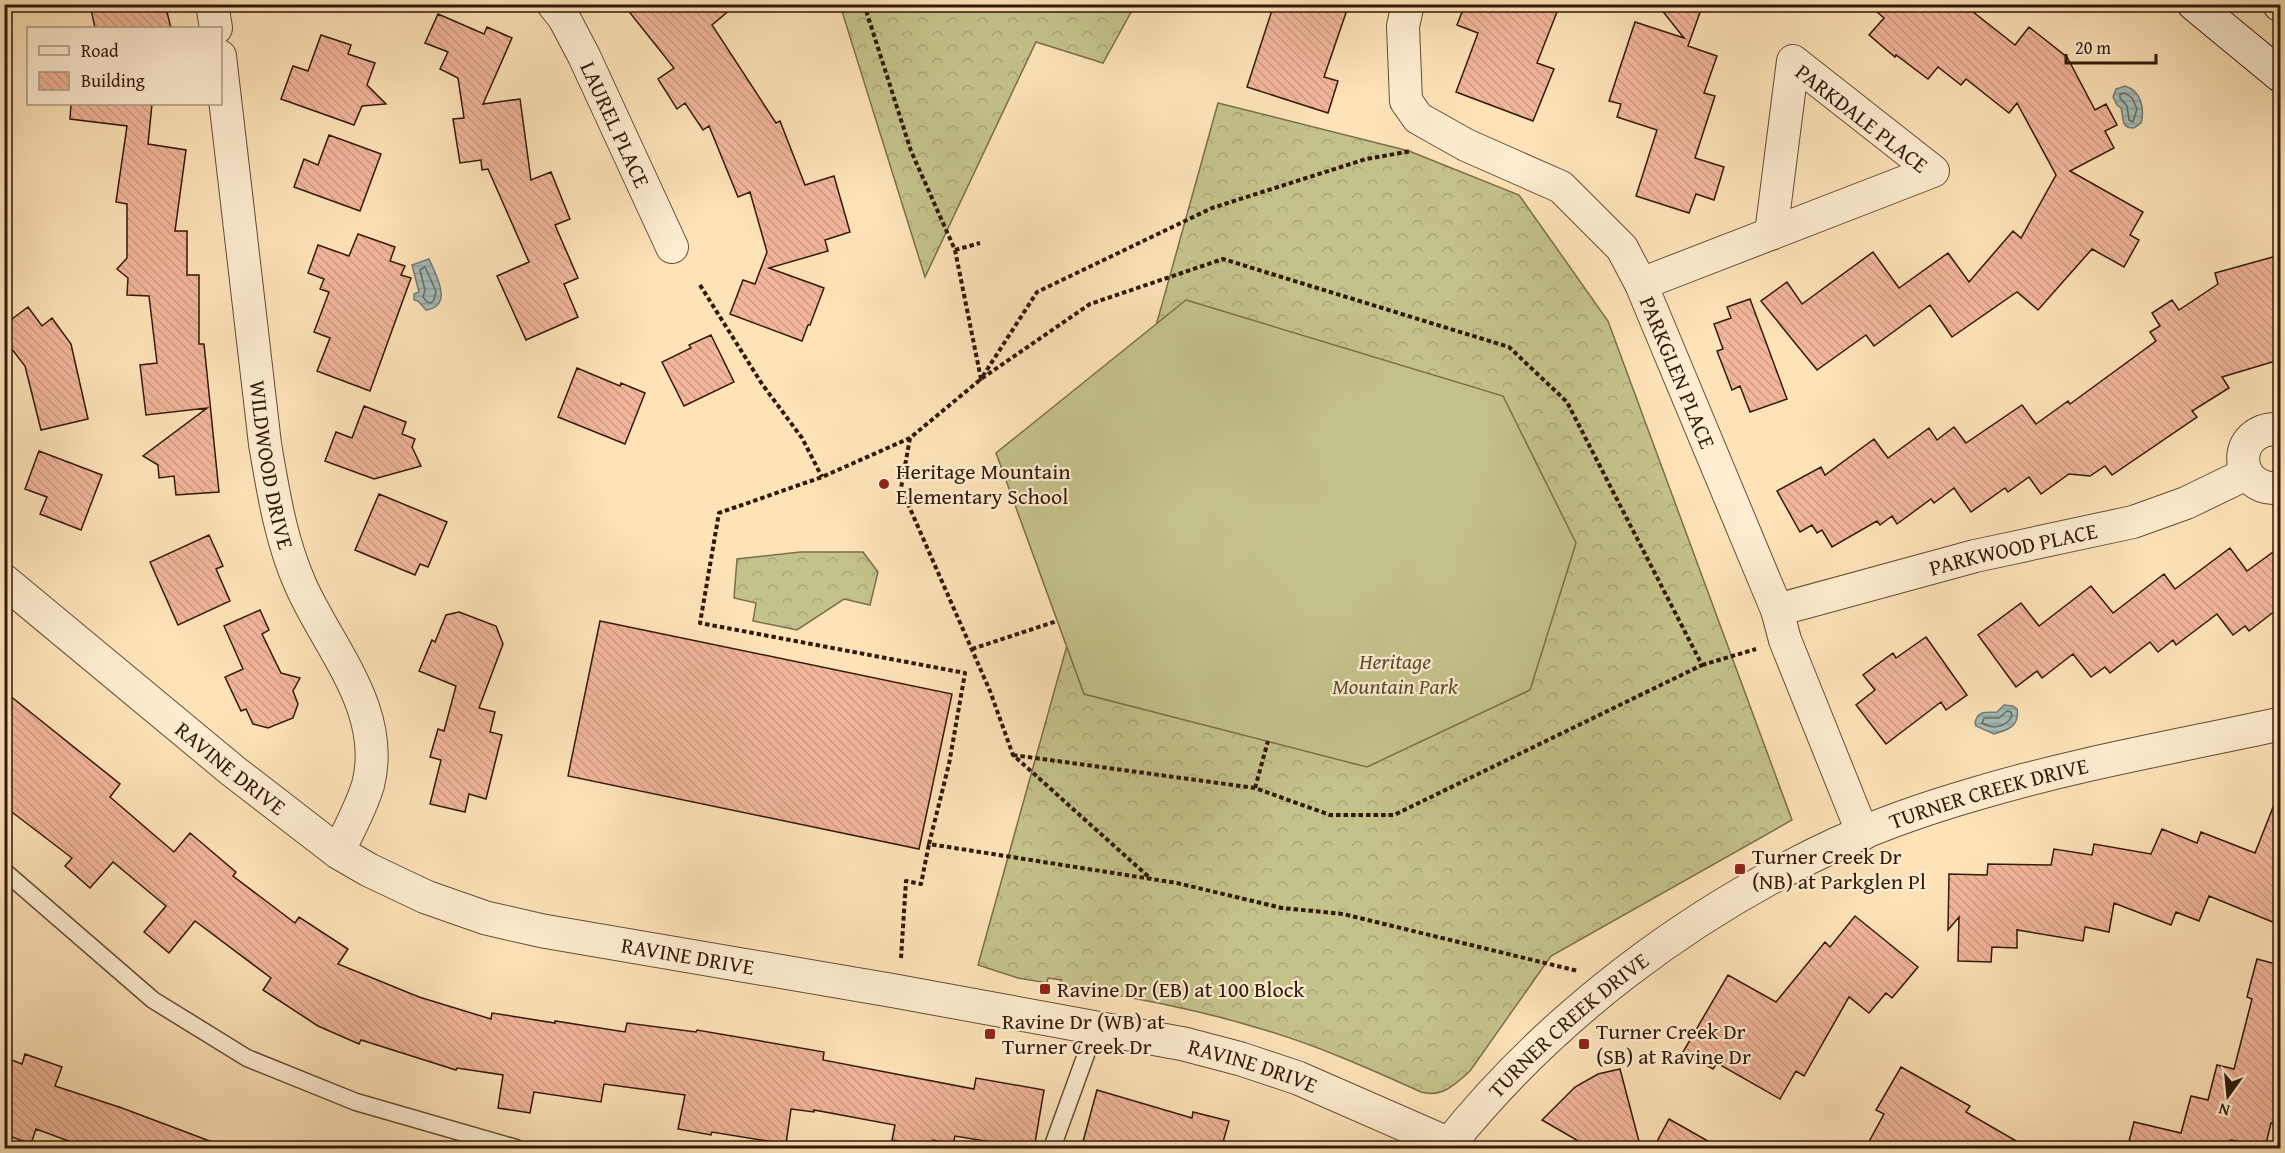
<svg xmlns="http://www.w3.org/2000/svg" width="2285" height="1153" font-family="'Gentium Book Plus',serif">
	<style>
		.forest { fill: url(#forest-crowns); stroke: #7a6e4a; stroke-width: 1.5 }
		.pitch { fill: #c4c28b; stroke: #7a6e4a; stroke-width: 1.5 }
		.water { fill: url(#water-rules); stroke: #757b72; stroke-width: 1.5 }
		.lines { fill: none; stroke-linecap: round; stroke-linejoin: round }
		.shore { stroke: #6a6a60; stroke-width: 1.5 }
		.building { fill: url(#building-back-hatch); stroke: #311909; stroke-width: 1.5 }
		.service-casing { stroke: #644c35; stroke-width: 19 }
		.minor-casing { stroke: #644c35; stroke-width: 34 }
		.tertiary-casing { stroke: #644c35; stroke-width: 35 }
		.secondary-casing { stroke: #311909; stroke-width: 35 }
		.path { stroke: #311909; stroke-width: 4; stroke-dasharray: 4.5 3; stroke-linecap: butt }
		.service { stroke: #feedd1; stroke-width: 16 }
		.minor { stroke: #feedd1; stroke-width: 32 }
		.tertiary { stroke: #feedd1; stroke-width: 33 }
		.secondary { stroke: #feedd1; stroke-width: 33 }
		.poi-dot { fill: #8f2418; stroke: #feedd1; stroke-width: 2 }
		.labels { text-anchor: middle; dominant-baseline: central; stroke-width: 4.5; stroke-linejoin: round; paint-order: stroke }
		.street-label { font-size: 22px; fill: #311909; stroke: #feedd1 }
		.poi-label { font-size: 22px; fill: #311909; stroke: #feedd1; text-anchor: start }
		.park-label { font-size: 22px; font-style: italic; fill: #5d4c30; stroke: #feedd1 }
	</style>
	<defs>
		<pattern id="forest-crowns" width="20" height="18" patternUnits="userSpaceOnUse" patternTransform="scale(1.5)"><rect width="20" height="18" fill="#c4c28b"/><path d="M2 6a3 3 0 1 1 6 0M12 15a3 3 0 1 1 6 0" fill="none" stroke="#a9a677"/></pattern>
		<pattern id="water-rules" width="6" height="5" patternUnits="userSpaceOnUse" patternTransform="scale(1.5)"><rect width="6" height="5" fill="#a3bcb8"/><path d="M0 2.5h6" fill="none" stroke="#8da19d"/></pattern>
		<pattern id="building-back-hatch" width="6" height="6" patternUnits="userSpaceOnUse" patternTransform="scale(1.5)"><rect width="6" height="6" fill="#f2b69b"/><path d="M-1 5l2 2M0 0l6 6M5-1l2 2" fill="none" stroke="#d09c84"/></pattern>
	</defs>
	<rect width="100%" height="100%" fill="#fee3b8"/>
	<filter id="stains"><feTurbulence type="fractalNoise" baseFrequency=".00333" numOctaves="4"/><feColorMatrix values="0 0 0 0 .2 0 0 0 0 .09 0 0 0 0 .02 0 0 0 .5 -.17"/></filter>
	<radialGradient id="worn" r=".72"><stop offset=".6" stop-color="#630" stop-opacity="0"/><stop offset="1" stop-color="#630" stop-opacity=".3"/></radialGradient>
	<path class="forest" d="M840,5V4L1135,5L1103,63L1036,42L925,277Z
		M1218,103L1409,151L1519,195L1608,321L1792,820L1551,956L1470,1071C1455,1085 1441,1098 1421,1092C1368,1068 1314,1044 1258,1028C1193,1008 1127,997 1061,985V980L1048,978L1047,983L1018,978L978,965Z
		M800,552H863L878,572L870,605L844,599L797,630L753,621L756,603L734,598L737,559Z"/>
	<path class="pitch" d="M1186,300L1503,396L1576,543L1530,690L1367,767L1084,694L996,453Z"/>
	<path class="water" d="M2125,86C2141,91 2145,108 2141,123L2134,128C2120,128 2124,118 2121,108L2117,105L2113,97L2116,89Z
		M429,259C436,275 454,306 426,310L418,301L414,300V294L419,292L412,265Z
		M2004,705L2013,706L2017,709C2020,726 2008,730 1994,734L1976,726L1975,723C1978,709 1987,713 1997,712Z"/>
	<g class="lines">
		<path class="shore" d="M2125,93L2132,98L2137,109L2133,122L2129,120L2127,106L2120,98V94Z
			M425,267L436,291L434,300L431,303L427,302L423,297L425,290L420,270Z
			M2007,711L2011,712L2012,716C2006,728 1992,729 1982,723L1984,718H1999Z"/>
	</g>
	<path class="building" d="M90,4H165L171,28H95Z
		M623,4H737L712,25L776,123L780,121L805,185L834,176L850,232L825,240L828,251L769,268L824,288L810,325H808L802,341L730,314L743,280L755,284L767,252L750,192L738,197L709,126L703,130L685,103L677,109L658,79L674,68Z
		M1274,4H1349L1324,77L1338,81L1328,113L1247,87Z
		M1465,4H1538L1557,12L1537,63L1554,69L1533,121L1456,92L1478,33L1457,25Z
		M1657,4H1703L1688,46L1717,56L1704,93L1715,96L1695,158L1724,167L1714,200L1696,194L1689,213L1636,196L1657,130L1617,117L1621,104L1609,101L1635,22L1684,38Z
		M1868,4H1963L2015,45L2029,27L2067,57L2095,110L2106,104L2117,125L2105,131L2114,148L2070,171L2143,212L2130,235L2139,240L2124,267L2092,249L2038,310L2017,292L1952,337L1930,305L1874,346L1866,335L1817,370L1761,301L1787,282L1802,304L1873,252L1899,288L1948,253L1969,282L2013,231L2021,238L2056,175L2017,103L2009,113L1966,79L1961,85L1938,67L1928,79L1896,55L1895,57L1869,35L1884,18Z
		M438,14L484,34L487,27L512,38L483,104L520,99L531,180L551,172L570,219L555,225L578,278L564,284L578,317L526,340L497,276L529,262L488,169L482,170L481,160L460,163L453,119L464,118L458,78L440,69L448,52L425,43Z
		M321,35L351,45L348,54L375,63L367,85L386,104L362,106L354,125L281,99L293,66L308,71Z
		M71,104H152L148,144L186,150L175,231H187V275H199V344H204L219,492L176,495L174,476L159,478L158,465L143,456L207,408L146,415L140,365L157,363L149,296L127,295L128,278L117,269L127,258V204L116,202L127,126L70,119Z
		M329,135L381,154L360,211L294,187L304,159L318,165Z
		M358,234L395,247L390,261L405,266L401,275L411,278L370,391L317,371L330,338L314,332L329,292L320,289L324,279L308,273L318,245L349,256Z
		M2280,255V342L2274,344L2279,360L2222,377L2229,388L2192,411L2197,417L2112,475L2105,466L2090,476L2069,474L2041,494L2029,477L2008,492L2005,488L1971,512L1954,488L1934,503L1931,499L1897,524L1892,516L1880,525L1877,521L1832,547L1822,530L1817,533L1812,525L1800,532L1777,491L1821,467L1825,475L1874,439L1888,458L1929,428L1937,440L1954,427L1966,443L2022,405L2036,424L2068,401L2070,404L2156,341L2150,332L2160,326L2152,313L2172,300L2179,310L2218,284L2215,273Z
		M1750,299L1787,399L1750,412L1740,386L1732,390L1717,351L1723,349L1714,324L1731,318L1727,307Z
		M28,307L42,326L52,318L71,344L88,419L41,430L25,366L4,339V325Z
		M711,335L734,382L684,406L662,362L691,348L689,345Z
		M577,368L620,386L621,383L645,393L625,444L558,417Z
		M364,406L406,422L402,434L415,439L412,447L421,466L374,479L325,461L336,432L352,438Z
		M39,451L102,475L81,530L40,514L47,497L25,489Z
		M379,494L447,522L428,567L420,564L415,575L355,550Z
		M209,535L223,566L216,569L230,601L178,625L150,562Z
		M2280,547V607L2249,631L2245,626L2233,635L2217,614L2176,645L2173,640L2158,652L2150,642L2110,673L2105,667L2091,677L2073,654L2042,678L2037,671L2016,687L1978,635L2021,603L2039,626L2091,586L2113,613L2164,574L2175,589L2230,548L2247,571Z
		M260,610L269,630L262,634L281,673L300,678L293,691L298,704L293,718L268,728L253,724L246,709L241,711L225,677L243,669L224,626Z
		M459,612L496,626L503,644L479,708L495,712L490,732L502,735L486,799L469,794L465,812L430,804L441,760L430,757L438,729L444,731L456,686L419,671L432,640L435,642L446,615Z
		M600,621L952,694L919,849L568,776Z
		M1926,637L1967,695L1946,710L1941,702L1886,744L1856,705L1875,690L1863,675L1893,653L1896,658Z
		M4,691L120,784L110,797L174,852L190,833L236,872L233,876L295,923L299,917L348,949L338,964L419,997L491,1019L492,1013L555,1023V1021L625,1032L627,1023L696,1032L697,1030L824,1052L823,1060L974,1089L976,1078L1044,1090L1034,1149L955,1136L953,1144L933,1140L931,1147L892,1140L895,1125L814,1110V1112L791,1109L786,1144L712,1132L711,1135L678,1129L685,1095L604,1084L601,1102L534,1092L530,1113L498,1108L503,1075L457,1068L456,1070L361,1040L359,1044L318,1026L263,990L271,978L195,921L169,953L144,932L166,906L113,862L90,888L65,866L72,858L4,806Z
		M2279,792H2280V908L2275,923L2209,896L2199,921L2176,912L2171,925L2114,903L2109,932L2085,927L2083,941L2017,930V948L1992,947L1991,962L1958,961L1959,917L1948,930L1949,874L1987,875L1988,864L2051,865L2054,849L2092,855L2094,844L2151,854L2162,829L2197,843L2201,832L2255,853Z
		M1855,916L1918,967L1892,998L1886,993L1869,1013L1849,997L1804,1076L1796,1071L1780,1099L1717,1063L1713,1069L1683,1052L1728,975L1776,1002L1825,942L1830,947Z
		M2257,959L2280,965V1125L2271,1123L2265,1148L2231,1140L2229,1149H2127L2134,1122L2181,1133L2191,1096L2208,1100L2217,1065L2234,1069L2252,999L2247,997Z
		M25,1054L62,1067L55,1086L122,1108L223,1146L222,1149H90L36,1129L31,1144L4,1134V1057L22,1064Z
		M1901,1067L1970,1106L1966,1112L2030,1149H1865L1884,1114L1876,1110Z
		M1620,1069L1641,1149H1592L1542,1120L1575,1087L1598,1074Z
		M1097,1090L1192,1118L1193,1112L1229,1121L1221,1149H1081Z
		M1669,1119L1722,1149H1653Z"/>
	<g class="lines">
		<g class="service-casing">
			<path id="service" d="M4,871L153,1000L247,1058L356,1102L516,1148
				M1052,1148L1096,1027"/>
		</g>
		<g class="minor-casing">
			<g id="minor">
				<path d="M212,4L216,28"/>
				<path id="s1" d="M553,4L564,18L584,56L672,247"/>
				<path id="s2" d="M1408,4L1403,26L1406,101L1418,118L1466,145L1561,187L1622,248L1641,284L1777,610L1785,640L1863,834"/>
				<path id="s3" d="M220,56L265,444C273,491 281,542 301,586C329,649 387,710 368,785C361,808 349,830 338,852"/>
				<path d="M1641,284L1933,171L1793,61L1771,234"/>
				<path d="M2280,429C2230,426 2232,493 2280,488"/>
				<path id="s4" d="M1777,610L1975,556L2133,522L2186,503L2246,474"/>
			</g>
		</g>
		<g class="tertiary-casing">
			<g id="tertiary">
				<path id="s5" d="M4,581L233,771L338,852L369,870L426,897L486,918L543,931L895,991L1184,1044L1241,1059L1298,1078L1449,1144"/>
				<path id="s6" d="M1446,1148C1549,1018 1688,913 1839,843C1881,824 1930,807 1975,794C2075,764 2179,746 2280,724"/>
			</g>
		</g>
		<g class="secondary-casing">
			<path id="secondary" d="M2194,4L2280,75
				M2280,4V5"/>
		</g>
		<path class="path" d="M864,4L911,151L955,250L981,379L1037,292L1212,208L1366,159L1412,151
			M955,250L980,243
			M700,285L762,384L802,438L822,477
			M910,438L901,488L990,691L1013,755L1151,879
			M972,649L1057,621
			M1702,665L1756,649
			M1013,755L1255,788L1330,815H1394L1702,665L1567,402L1509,347L1223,259L1090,304L981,379L910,438L822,477L719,513L700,623L965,673L949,764L929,844L1177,883L1282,908L1343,914L1578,971
			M1255,788L1268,741
			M901,958L906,881L921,884L929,844"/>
		<use href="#service" class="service"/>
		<use href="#minor" class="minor"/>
		<use href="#tertiary" class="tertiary"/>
		<use href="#secondary" class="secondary"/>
	</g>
	<g class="poi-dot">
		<circle cx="884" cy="484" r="6"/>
		<rect x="1734" y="863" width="12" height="12" rx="3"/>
		<rect x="1039" y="983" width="12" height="12" rx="3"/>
		<rect x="984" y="1028" width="12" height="12" rx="3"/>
		<rect x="1578" y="1038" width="12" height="12" rx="3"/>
	</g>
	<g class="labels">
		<g class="street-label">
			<text transform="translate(1862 118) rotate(38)">PARKDALE PLACE</text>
			<text stroke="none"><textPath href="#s1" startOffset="136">LAUREL PLACE</textPath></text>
			<text stroke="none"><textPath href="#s2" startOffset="500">PARKGLEN PLACE</textPath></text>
			<text stroke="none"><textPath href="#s3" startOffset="412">WILDWOOD DRIVE</textPath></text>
			<text stroke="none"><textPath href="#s4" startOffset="244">PARKWOOD PLACE</textPath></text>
			<text stroke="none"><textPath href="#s5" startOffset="294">RAVINE DRIVE</textPath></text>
			<text stroke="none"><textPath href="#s6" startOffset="660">TURNER CREEK DRIVE</textPath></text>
			<text stroke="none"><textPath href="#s5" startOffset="798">RAVINE DRIVE</textPath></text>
			<text stroke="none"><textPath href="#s6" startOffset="174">TURNER CREEK DRIVE</textPath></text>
			<text stroke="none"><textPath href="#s5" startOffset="1374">RAVINE DRIVE</textPath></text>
		</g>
		<g class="poi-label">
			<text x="896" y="471">Heritage Mountain<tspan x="896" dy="25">Elementary School</tspan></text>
			<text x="1752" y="856">Turner Creek Dr<tspan x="1752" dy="25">(NB) at Parkglen Pl</tspan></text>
			<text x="1057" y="989">Ravine Dr (EB) at 100 Block</text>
			<text x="1002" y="1021">Ravine Dr (WB) at<tspan x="1002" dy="25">Turner Creek Dr</tspan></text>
			<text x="1596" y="1031">Turner Creek Dr<tspan x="1596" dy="25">(SB) at Ravine Dr</tspan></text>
		</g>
		<g class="park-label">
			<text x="1395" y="661">Heritage<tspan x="1395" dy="25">Mountain Park</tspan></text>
		</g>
	</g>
	<rect width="2285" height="1153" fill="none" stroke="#fee3b8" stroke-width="24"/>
	<rect x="6" y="6" width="2273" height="1141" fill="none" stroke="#311909" stroke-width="3"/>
	<rect x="12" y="12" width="2261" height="1129" fill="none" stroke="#311909" stroke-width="1.5"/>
	<rect x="27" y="27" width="195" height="78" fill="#feedd1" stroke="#ac9881" stroke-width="1.5"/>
	<rect x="39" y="46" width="30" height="9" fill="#feedd1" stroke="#ac9881" stroke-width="1.5"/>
	<text x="81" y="57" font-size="18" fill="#311909">Road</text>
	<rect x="39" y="72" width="30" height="18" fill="url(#building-back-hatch)" stroke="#ac9881" stroke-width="1.5"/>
	<text x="81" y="87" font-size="18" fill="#311909">Building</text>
	<g transform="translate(2228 1096) rotate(195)" stroke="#feedd1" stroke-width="4.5" paint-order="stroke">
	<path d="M0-4.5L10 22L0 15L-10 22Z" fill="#311909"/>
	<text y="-9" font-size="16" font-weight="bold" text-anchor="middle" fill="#311909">N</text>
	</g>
	<path d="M2066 54v9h90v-9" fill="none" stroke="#311909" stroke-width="3"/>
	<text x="2075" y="54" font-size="18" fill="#311909" stroke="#feedd1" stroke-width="4.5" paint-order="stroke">20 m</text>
	<rect width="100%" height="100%" filter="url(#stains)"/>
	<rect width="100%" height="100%" fill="url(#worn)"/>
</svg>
